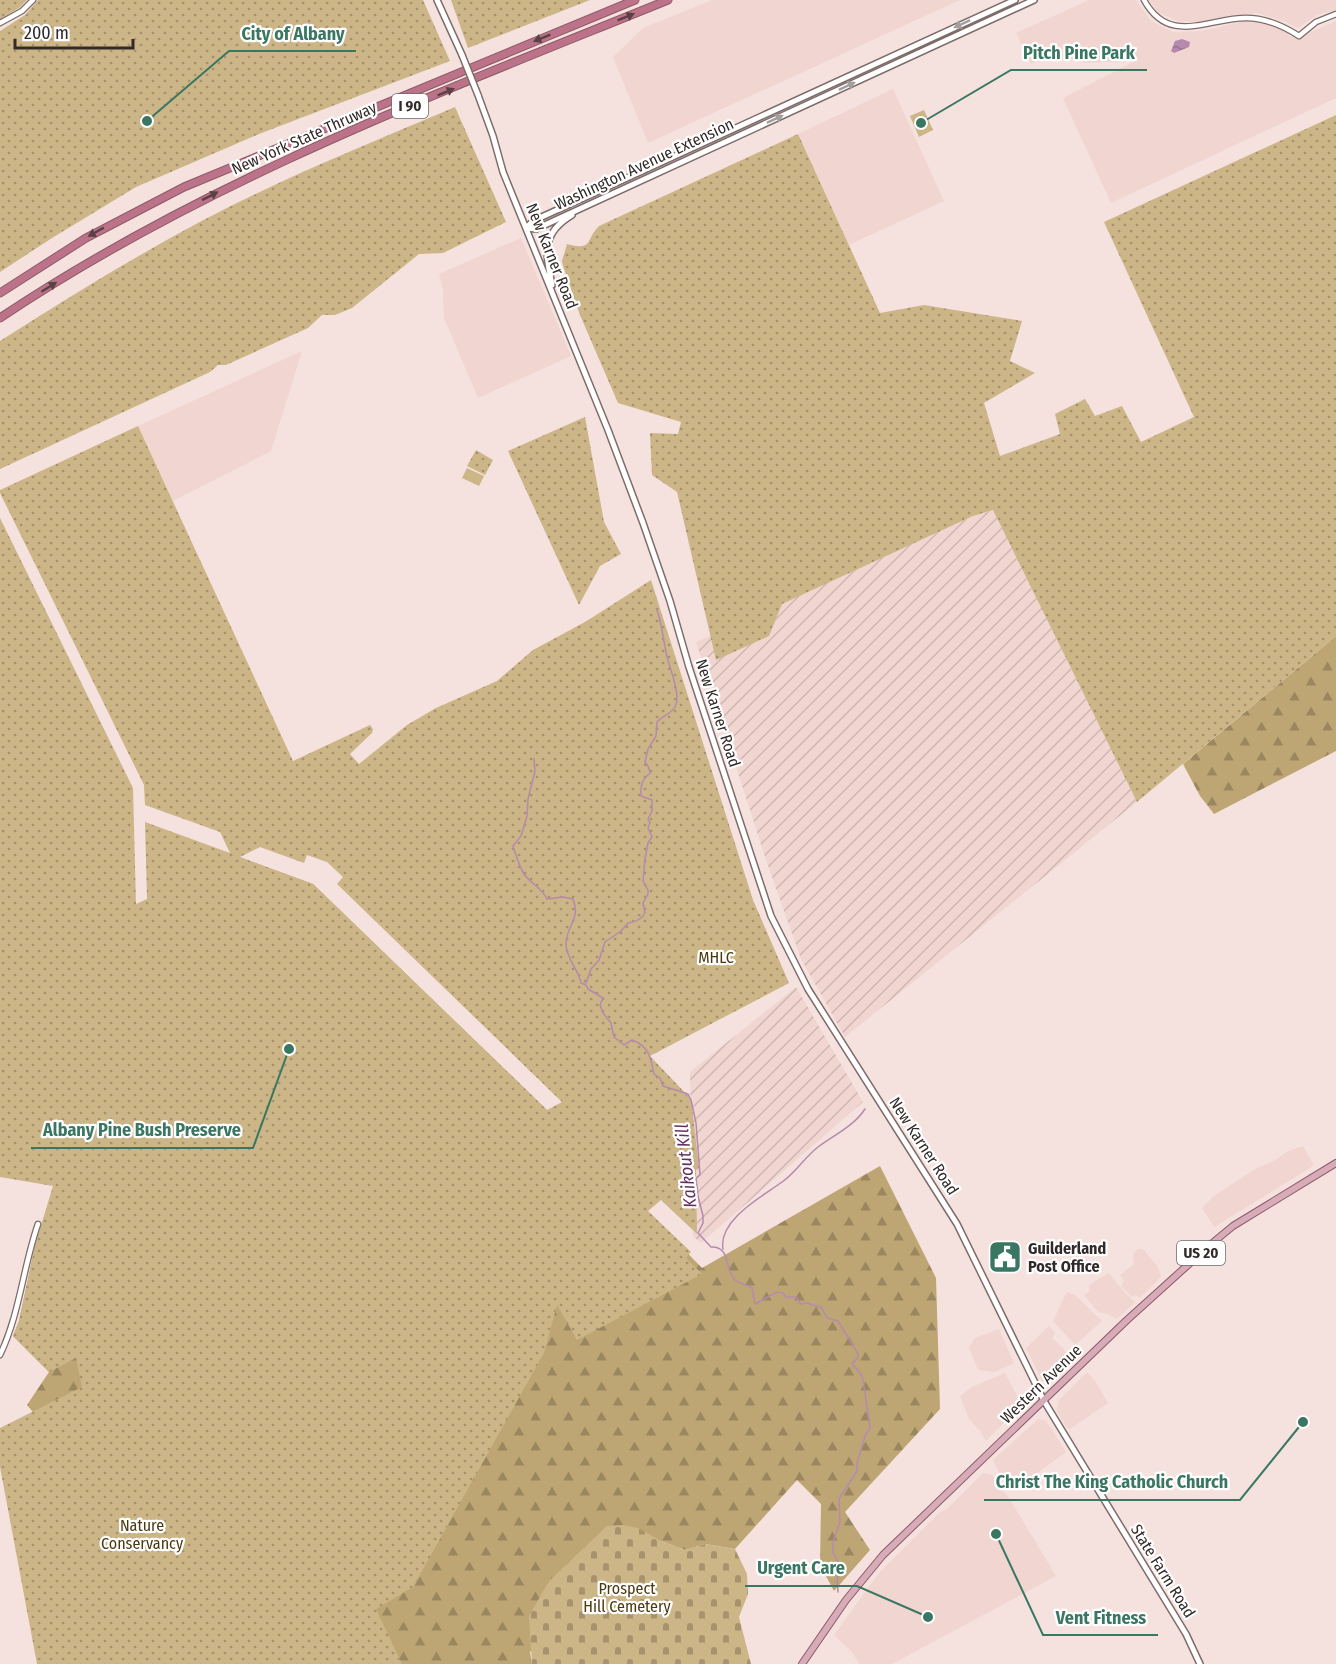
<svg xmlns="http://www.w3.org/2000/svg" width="1336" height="1664" font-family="'Fira Sans Condensed',sans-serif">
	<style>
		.built { fill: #f0d5d0 }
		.industrial { fill: url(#industrial-furrows) }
		.grass { fill: #ccb587 }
		.forest { fill: url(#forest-firs) }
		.cemetery { fill: url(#cemetery-stones) }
		.park { fill: url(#park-dots); fill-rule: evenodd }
		.water { fill: url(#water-ripples) }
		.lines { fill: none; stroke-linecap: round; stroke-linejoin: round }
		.stream { stroke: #b58aae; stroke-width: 1.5 }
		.tertiary-casing { stroke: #7d6c6a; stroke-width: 7 }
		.secondary-casing { stroke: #7d6c6a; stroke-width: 8 }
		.primary-casing { stroke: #8b5967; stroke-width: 8 }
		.motorway-casing { stroke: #8b5967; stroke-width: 9 }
		.tertiary { stroke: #fff; stroke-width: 4.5 }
		.secondary { stroke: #fff; stroke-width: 5 }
		.primary { stroke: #d7abb8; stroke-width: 6 }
		.motorway { stroke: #bc7389; stroke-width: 7 }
		.secondary-bridge-casing { stroke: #7d6c6a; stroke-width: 8; stroke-linecap: butt }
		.secondary-bridge { stroke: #fff; stroke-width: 5 }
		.oneway { fill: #5b4046 }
		.oneway2 { fill: #a29f9f }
		.labels { text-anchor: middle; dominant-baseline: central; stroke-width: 4.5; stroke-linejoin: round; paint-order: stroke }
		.shield { fill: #fff; stroke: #6f6a69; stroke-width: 1.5 }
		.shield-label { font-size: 15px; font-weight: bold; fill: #312a29 }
		.street-label { font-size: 16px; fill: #312a29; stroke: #fff }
		.park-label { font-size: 16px; fill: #4b3910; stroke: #fff }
		.poi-label { font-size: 16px; font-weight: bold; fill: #312a29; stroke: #fff; text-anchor: start }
		.water-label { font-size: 18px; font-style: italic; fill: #652f5f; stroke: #fff }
		.leader { fill: none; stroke: #3a7763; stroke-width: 2 }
		.callout-dot { fill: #3a7763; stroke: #fff; stroke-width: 2 }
		.callout-label { font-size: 18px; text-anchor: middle; font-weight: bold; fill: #3a7763; stroke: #fff; stroke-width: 4.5; stroke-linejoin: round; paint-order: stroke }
	</style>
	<defs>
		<pattern id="industrial-furrows" width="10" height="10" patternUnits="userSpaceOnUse" patternTransform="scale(1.5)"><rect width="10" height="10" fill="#f0d5d0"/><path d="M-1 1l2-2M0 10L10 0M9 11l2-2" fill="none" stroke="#ceb7b3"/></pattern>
		<pattern id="forest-firs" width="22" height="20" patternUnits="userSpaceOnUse" patternTransform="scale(1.5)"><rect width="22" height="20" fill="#bea674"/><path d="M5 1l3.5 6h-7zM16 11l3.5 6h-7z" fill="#9b875f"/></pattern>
		<pattern id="cemetery-stones" width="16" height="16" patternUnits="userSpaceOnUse" patternTransform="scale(1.5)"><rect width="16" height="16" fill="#ccb587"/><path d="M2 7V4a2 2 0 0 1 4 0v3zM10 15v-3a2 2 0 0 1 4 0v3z" fill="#a6936e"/></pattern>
		<pattern id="park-dots" width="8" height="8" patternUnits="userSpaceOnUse" patternTransform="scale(1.5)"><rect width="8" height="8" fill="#ccb587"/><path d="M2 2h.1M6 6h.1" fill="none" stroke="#a6936e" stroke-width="1.8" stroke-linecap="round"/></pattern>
		<pattern id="water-ripples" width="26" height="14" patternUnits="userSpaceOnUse" patternTransform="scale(1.5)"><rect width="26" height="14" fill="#b58aae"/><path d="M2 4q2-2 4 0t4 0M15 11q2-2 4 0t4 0" fill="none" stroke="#94718e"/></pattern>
	</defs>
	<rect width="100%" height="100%" fill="#f5e2de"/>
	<path class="built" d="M712,0H960L648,143L613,57L643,28Z
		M1089,0H1136L1151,21L1173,32L1202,31L1245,21L1275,26L1299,40L1306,34L1336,21V98L1111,203L1063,98L1135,61L1085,63L1054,54L1031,64L1016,33Z
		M1149,0H1336V10L1317,15L1298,28L1284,21L1257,13L1233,15L1199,22L1177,21L1157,12Z
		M893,89L944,201L849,245L798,134Z
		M521,238L571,356L478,398L444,318L443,290L439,274Z
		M302,351L271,451L173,501L138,426Z
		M1303,1146L1313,1164L1312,1167L1214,1227L1202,1208L1214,1196L1255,1169L1274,1161L1288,1151Z
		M1138,1249H1143L1158,1267L1161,1277L1140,1298L1135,1295L1132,1297L1121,1286L1124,1281L1120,1275L1134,1264L1133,1254Z
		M1109,1273L1125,1293L1135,1302L1117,1319L1108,1314L1098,1312L1084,1295L1090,1291L1089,1286L1092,1283Z
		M1067,1292L1075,1295L1102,1321L1075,1345L1053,1321Z
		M1049,1326L1055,1333L1052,1338L1062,1347L1071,1360L1043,1382L1026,1348Z
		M999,1329L1014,1363L994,1372L978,1370L969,1347L975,1338Z
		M1087,1372L1095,1381L1108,1403L1070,1429L1067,1428L1057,1411L1059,1400Z
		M1005,1373L1022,1405L986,1441L981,1432L969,1419L960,1396L972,1387Z
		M1038,1419L1045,1420L1051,1428L1066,1452L1039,1472L1007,1489L993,1460Z
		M983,1473L992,1475L1001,1489L1009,1498L1056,1576L892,1664H859L853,1653L834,1635L879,1573L939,1513L948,1508Z"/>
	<path class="industrial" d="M993,510L1137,802L845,1037L801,959L766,860L696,642L973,516Z
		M796,987L863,1102L701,1243L693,1236L690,1072Z"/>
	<path class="grass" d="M467,468L484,476L479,486L462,478Z"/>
	<path class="forest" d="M1336,636V751L1214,814L1200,796L1183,764Z
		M239,857L313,884L547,1110L702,1268L880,1166L936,1278L940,1409L845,1512L870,1550L834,1591L820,1565L821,1504L797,1480L735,1549L705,1544L685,1550L661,1541L530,1652L532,1664H244L27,1405L49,1372L13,1336L19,1321L35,1246L142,902Z"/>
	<path class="cemetery" d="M623,1525L638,1528L661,1541L685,1550L705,1544L735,1549L747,1574L748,1594L739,1617L751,1664H532L529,1616L549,1581L607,1526Z"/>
	<path class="park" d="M0,0H27L19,8L0,19Z
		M38,0H423L450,61L259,134L136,187L52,238L0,272V31L25,15Z
		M451,0H590L468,48Z
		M455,107L506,222L443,253L419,254L352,308L335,315H322L308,328L226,365H218L210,372L0,469V341C64,300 129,260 196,224C280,179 368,144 455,107Z
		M924,110L933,130L919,137L910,116Z
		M1336,115V636L1137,802L993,510L973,516L782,604L769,636L716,660L677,492L652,475L650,433L678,434L681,422L618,403L580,315L563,266L562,261L567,244C594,251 585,240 599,226L798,134L880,313L924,305L1022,321L1010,361L1035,373L984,403L1000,456L1060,434L1055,414L1085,399L1095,416L1122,406L1141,442L1194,417L1104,222Z
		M585,417L604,522L621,554L600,566L579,605L508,451Z
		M138,426L293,761L370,725L373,729L372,733L350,754L359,764L407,725L436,708L497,681L533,650L585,622L651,580L753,900L789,983L650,1056L691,1099L699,1168L696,1170L697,1234L661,1200L648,1211L691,1252L686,1258L702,1274L577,1340L557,1305L544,1353L413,1587L376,1609L402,1664H37L0,1467V1428L82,1387L76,1358L49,1372L13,1336L19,1321L35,1246L53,1186L0,1177V518L133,788L136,904L147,899L145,822L230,853L220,832L145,805L144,785L0,493V490ZM260,847L304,863L307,855L327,862L343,877L337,884L562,1102L547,1110L313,884L240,857Z
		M476,450L493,460L485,475L467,466Z"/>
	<path class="water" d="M1182,39L1190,42L1189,47L1174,53L1171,51L1175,41Z"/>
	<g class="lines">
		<path class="stream" d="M534,759L535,771L528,799L527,816L521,836L513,846C516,855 519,866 524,874C530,883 542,888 547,899L563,897L573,899C581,920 566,925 566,944C566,959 579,970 581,983L586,985L588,989L603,998L600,1005L603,1013L611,1023L614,1037L624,1045L632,1040C649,1046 651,1058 654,1074L660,1078L663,1086L688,1094L691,1100L696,1123L700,1175L696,1178L698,1196L703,1216V1223L698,1233L711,1247C731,1246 724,1269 735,1280C740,1284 747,1284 752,1288L755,1304L777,1292L783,1293L786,1297H796L801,1304L807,1303L822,1308L827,1318L838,1321L858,1354V1357L852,1364L861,1374L863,1380L870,1428L865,1436L857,1463V1471L839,1499L840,1522L833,1542V1552L840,1568L837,1579L838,1592
			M586,983L591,969L599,960L605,942L621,931L628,923C635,922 642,919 645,913L643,903L648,894V890L643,881L645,859L648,843L652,837L648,828L650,823L648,819L652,811V800L641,796C640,786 642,780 650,773L649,768L645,762L648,749L656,736L657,722C662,716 671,714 675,707C682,695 668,665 666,652C663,638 662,624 657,610
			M723,1249C718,1220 763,1196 782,1182C795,1173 805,1157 818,1147C834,1135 854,1126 865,1109"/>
		<g class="tertiary-casing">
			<path id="tertiary" d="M1144,0C1169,46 1208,18 1246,18C1265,18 1282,25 1299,36L1316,22L1336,14
				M0,23L22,11L33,0
				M0,1355C20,1313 23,1267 38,1224"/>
		</g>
		<g class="secondary-casing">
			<path id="secondary" d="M437,0L462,55
				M478,95L493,136L503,172L608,430L643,523L670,601L689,667L771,916L808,989L957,1224L1044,1401L1186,1634L1200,1664
				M526,228L536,229L1034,0
				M526,228L533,221L1015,0
				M552,285C546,254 540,234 572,215"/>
		</g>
		<g class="primary-casing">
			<path id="primary" d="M802,1664L846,1600L883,1555L1127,1320L1210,1245L1233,1226L1336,1163"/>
		</g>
		<g class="motorway-casing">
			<path id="motorway" d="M0,293L86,238L184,187L635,0
				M0,318C206,180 439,93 668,0"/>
		</g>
		<use href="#tertiary" class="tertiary"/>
		<use href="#secondary" class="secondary"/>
		<use href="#primary" class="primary"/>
		<use href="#motorway" class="motorway"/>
		<g class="secondary-bridge-casing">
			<path id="secondary-bridge" d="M462,55L478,95"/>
		</g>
		<use href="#secondary-bridge" class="secondary-bridge"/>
	</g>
	<defs><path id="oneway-solid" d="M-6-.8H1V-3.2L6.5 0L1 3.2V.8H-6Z" transform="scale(1.5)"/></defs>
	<g class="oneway">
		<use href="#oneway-solid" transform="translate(626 17) rotate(-22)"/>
		<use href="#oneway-solid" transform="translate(542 38) rotate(158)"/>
		<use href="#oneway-solid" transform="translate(446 92) rotate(-22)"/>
		<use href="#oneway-solid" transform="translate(210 196) rotate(-27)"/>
		<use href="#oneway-solid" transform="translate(96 232) rotate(151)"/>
		<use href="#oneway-solid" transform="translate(49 287) rotate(-32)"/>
	</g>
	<g class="oneway2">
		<use href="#oneway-solid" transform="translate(962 24) rotate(155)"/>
		<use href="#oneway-solid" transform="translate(847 86) rotate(-25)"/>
		<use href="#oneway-solid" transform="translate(775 119) rotate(-25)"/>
	</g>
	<defs>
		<g id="civic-square" transform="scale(1.725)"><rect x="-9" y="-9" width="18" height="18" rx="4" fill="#3a7763" stroke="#fff"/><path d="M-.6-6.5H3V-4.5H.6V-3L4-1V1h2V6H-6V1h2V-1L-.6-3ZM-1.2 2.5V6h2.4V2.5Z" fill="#fff"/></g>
	</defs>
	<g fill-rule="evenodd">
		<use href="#civic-square" x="1005" y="1257"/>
	</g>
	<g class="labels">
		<g class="shield">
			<rect x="392" y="94" width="36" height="24" rx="4.5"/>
			<rect x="1177" y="1241" width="48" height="24" rx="4.5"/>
		</g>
		<g class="shield-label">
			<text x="410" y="106">I 90</text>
			<text x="1201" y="1253">US 20</text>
		</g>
		<g class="street-label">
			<text transform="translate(304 138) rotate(-24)">New York State Thruway</text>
			<text transform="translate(644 164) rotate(-25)">Washington Avenue Extension</text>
			<text transform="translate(552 256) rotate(68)">New Karner Road</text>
			<text transform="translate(718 713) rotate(72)">New Karner Road</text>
			<text transform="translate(924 1146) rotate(57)">New Karner Road</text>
			<text transform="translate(1041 1384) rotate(-44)">Western Avenue</text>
			<text transform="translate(1163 1571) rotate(58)">State Farm Road</text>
		</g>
		<g class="park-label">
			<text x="716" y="957">MHLC</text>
			<text x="142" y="1525">Nature<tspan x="142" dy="18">Conservancy</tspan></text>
			<text x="627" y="1588">Prospect<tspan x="627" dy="18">Hill Cemetery</tspan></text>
		</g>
		<g class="poi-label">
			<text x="1028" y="1248">Guilderland<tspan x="1028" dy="18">Post Office</tspan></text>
		</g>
		<g class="water-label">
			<text transform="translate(686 1166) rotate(-96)">Kaikout Kill</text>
		</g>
	</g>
	<path class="leader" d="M147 121L229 51H356M921 123L1011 70H1147M289 1049L253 1148H31M1303 1422L1240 1500H984M928 1617L857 1586H745M996 1534L1043 1635H1158"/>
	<g class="callout-dot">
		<circle cx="147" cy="121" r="6"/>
		<circle cx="921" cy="123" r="6"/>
		<circle cx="289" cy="1049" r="6"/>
		<circle cx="1303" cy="1422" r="6"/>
		<circle cx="928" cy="1617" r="6"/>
		<circle cx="996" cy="1534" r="6"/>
	</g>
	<g class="callout-label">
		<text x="293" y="40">City of Albany</text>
		<text x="1079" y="59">Pitch Pine Park</text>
		<text x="142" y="1136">Albany Pine Bush Preserve</text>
		<text x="1112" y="1488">Christ The King Catholic Church</text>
		<text x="801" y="1574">Urgent Care</text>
		<text x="1101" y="1624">Vent Fitness</text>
	</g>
	<path d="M15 39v9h118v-9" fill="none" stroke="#312a29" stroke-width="3"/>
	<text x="24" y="39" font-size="18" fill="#312a29" stroke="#ffffff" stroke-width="4.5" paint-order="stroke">200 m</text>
</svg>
